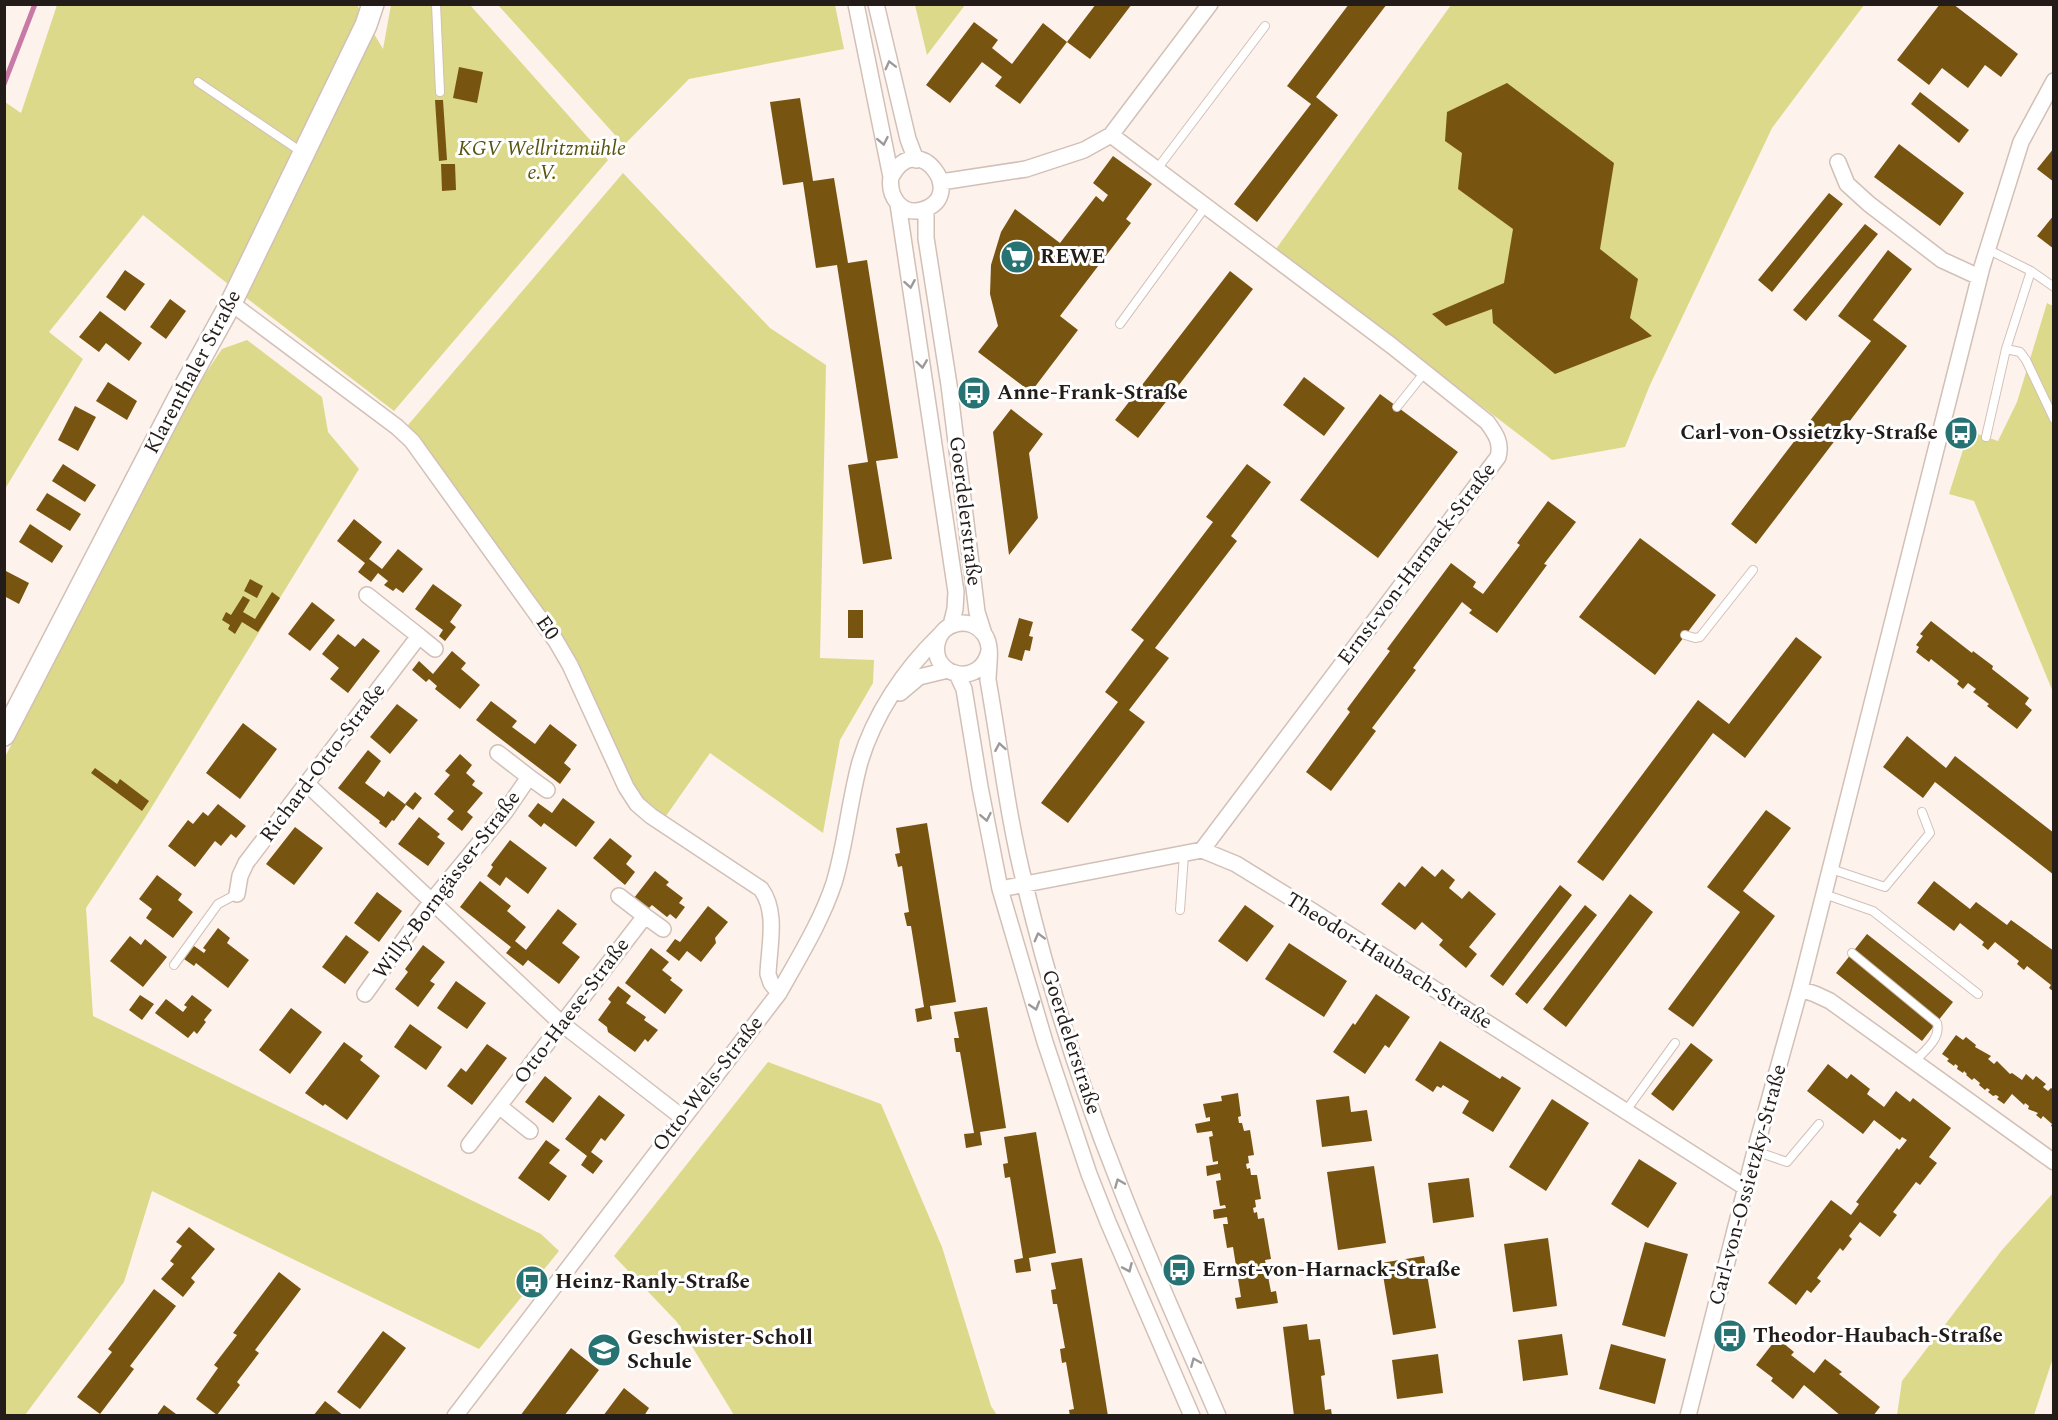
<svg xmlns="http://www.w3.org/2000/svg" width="2058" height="1420" font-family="Spectral,serif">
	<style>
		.green { fill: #dcd98a }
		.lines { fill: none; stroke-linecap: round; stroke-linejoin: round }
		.stream { stroke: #c979a5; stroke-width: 5 }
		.building { fill: #785411 }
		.service-casing { stroke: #d2c0b7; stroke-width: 10 }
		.minor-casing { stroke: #d2c0b7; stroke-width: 18 }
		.secondary-casing { stroke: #d2c0b7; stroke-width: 24 }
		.service { stroke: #fff; stroke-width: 8 }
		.minor { stroke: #fff; stroke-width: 15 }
		.secondary { stroke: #fff; stroke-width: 21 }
		.oneway { stroke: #9c9998 }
		.labels { text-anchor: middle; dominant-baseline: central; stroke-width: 6; stroke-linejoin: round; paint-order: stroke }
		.park-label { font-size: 21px; font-style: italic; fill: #58550f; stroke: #fff }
		.poi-label { font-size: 21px; font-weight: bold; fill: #231c19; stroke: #fff; text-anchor: start }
		.street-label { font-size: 21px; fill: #231c19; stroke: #fff }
	</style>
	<rect width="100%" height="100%" fill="#fdf2ec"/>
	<path class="green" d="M57,5H357L383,49L391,5H470L608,160L394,411L219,277L143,215L49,332L83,359L5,489V102L21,113Z
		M498,5H835L844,49L689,79L624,145Z
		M915,5H965L927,55Z
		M1451,5H1864L1772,128L1650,385L1625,447L1552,460L1276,249Z
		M623,173L770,328L826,365L820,658L874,660L873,683L840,740L823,833L710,753L666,816L641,798L568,647L408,425Z
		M2047,303L2053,306V692L1974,501L1949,494L1969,431L1998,441L2017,402Z
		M247,340L322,397L328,432L359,469L145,818L86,908L93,1016L541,1234L559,1251L479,1349L152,1191L124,1282L25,1415H5L4,759L191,395L222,349Z
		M768,1062L881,1104L942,1247L991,1406L997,1415H734L677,1322L614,1256Z
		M2053,1193V1358L2034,1415H1897L1902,1381L2002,1250Z"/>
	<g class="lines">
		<path class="stream" d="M4,84L35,4"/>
	</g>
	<path class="building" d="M1096,4H1132L1090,59L1067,42Z
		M1349,4H1387L1316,97L1338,115L1257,222L1234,204L1311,104L1287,86Z
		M1940,4H1953L2018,54L2001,77L1985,65L1968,88L1942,68L1929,85L1897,60Z
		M974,22L998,40L992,48L1012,64L1043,23L1067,42L1020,104L995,86L1002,77L982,62L950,103L926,85Z
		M459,67L483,72L477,103L453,98Z
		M1507,83L1614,163L1600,249L1638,279L1630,318L1652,336L1555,374L1493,323L1492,309L1446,326L1432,314L1504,283L1513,229L1458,189L1462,153L1445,141L1447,112Z
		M1920,92L1969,130L1959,143L1911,104Z
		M800,98L813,181L834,178L848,263L867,260L898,458L876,461L892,559L863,564L848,465L868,462L837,265L816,268L803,182L783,185L770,102Z
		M435,100H443L447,160L439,161Z
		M1899,144L1964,193L1940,226L1874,177Z
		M2054,148V182L2037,169Z
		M1113,156L1152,184L1126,219L1131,223L1060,316L1078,330L1031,392L978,352L998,326L990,294L991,265L1001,232L1015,209L1060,243L1096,196L1103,202L1108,195L1093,183Z
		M441,164H455L456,190L442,191Z
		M1829,193L1843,204L1772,292L1758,280Z
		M2054,215V249L2037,236Z
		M1865,224L1878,234L1806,321L1793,310Z
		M1888,250L1912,269L1873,320L1907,346L1756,544L1731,524L1871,341L1838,316Z
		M125,270L145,284L125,311L106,297Z
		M1230,271L1253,289L1138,438L1115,420Z
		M170,299L186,311L166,339L150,327Z
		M100,311L142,343L129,361L106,343L99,352L79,337Z
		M1304,377L1345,408L1324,436L1283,405Z
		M108,382L137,401L127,420L96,401Z
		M1380,394L1458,452L1378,558L1300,500Z
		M75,406L96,417L78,451L58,440Z
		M1011,409L1043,434L1029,453L1038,518L1009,555L993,432Z
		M63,464L96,485L85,502L52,481Z
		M1247,464L1271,482L1231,536L1237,541L1155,648L1169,658L1129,710L1145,722L1068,823L1041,803L1118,702L1105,692L1144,640L1131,630L1213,522L1206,517Z
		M47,493L81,514L70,531L36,510Z
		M1548,501L1576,522L1544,564L1547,565L1497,633L1469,613L1472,610L1462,602L1413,668L1416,670L1372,728L1376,731L1331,791L1306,772L1350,712L1347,709L1390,651L1387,649L1451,563L1476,582L1473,587L1483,594L1520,545L1517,543Z
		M354,519L382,542L369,559L382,569L398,549L423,569L403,593L396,588L393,591L384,585L388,581L378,573L371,582L358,572L365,563L337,541Z
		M30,524L63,546L52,563L19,542Z
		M1640,538L1716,595L1655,675L1579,617Z
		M4,570L29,583L19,604L4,596Z
		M250,579L263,586L257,598L244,591Z
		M433,584L462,605L450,622L456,627L445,641L439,636L443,630L415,609Z
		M272,592L280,598L258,632L242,622L235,634L228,629L230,625L222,620L226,612L231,615L243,596L250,600L243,612L255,619Z
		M312,602L335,620L310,651L288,634Z
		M848,610H863V638H848Z
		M1019,618L1033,622L1029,636L1033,637L1030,651L1025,650L1022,661L1008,657Z
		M1931,621L1972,653L1973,651L1993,666L1992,669L2029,698L2025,704L2032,710L2017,729L1987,706L1989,704L1973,692L1976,689L1968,683L1963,689L1957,684L1959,681L1931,659L1929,662L1916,652L1919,647L1916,645L1923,636L1920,634Z
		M338,634L355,647L363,638L380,651L348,693L330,679L339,668L322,654Z
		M1796,637L1822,657L1745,758L1713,733L1603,881L1577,862L1698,700L1729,724Z
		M452,651L466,663L461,669L480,685L460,709L435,689L437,686L429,679L426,682L412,670L419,661L433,674Z
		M491,701L517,721L512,727L535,744L550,724L577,745L564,763L571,769L560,784L476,720Z
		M397,704L418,720L390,754L370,737Z
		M243,723L277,749L240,799L206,773Z
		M1907,736L1946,768L1955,756L2054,833V875L1935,782L1923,798L1883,767Z
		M368,750L381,761L365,783L384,797L388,791L406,805L394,821L392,820L386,828L379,823L380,821L338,788Z
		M460,754L472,765L466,773L475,781L472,785L483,793L467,812L473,817L462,831L447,819L454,811L434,794L450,775L445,771Z
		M95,768L117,784L120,779L149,801L142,811L91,773Z
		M415,792L422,798L413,810L405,804Z
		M563,798L595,822L576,847L544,823L541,827L528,816L538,803L552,813Z
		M218,804L246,826L236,838L231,834L221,846L215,841L195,867L168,846L188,820L193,824L203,812L208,816Z
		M1766,810L1791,828L1743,891L1775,916L1693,1027L1668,1009L1740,912L1707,887Z
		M419,817L440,834L437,837L445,843L428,866L398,844Z
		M927,823L956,1002L930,1006L932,1019L917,1022L915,1009L924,1007L911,926H907L904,913L909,912L902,866L898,867L895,854L900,853L896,828Z
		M295,827L323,848L294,885L266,864Z
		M610,838L632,856L626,864L635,872L625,885L593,858Z
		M510,840L547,868L528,894L506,877L500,886L487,876L493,867L491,865Z
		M1422,866L1435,877L1442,869L1455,880L1449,888L1462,899L1469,891L1496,914L1469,947L1477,954L1466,968L1439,945L1443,940L1422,922L1415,930L1381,904L1399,882L1405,887Z
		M655,871L669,882L666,885L683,898L679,903L685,907L676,919L670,914L667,917L652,905L648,909L634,898Z
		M157,875L182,894L178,900L193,912L173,938L146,918L152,909L139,899Z
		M480,881L511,906L507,911L526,927L515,941L526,950L558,909L577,924L562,943L580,957L559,984L528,960L523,966L506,953L511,947L460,907Z
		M1934,881L1970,909L1976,902L2007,925L2011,920L2054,951V992L2049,988L2051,985L2027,966L2024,970L2017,964L2019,961L1995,942L1988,950L1982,945L1984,942L1960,923L1954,931L1917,903Z
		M1560,885L1572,895L1503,986L1490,976Z
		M377,892L402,911L379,942L354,923Z
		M1630,894L1653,912L1566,1027L1543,1009Z
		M1245,905L1274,926L1247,962L1218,941Z
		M1585,905L1597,915L1527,1004L1515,994Z
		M708,906L728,922L715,938L716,943L701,962L687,951L679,961L666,951L675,939L680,942Z
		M218,928L230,938L227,943L249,960L228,988L196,963L194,966L184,959L194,946L204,953L206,950L203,948Z
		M1867,934L1953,1002L1922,1041L1836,973Z
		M346,935L369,952L345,984L322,967Z
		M130,936L141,945L145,939L167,957L143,987L110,961Z
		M1289,943L1347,981L1324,1017L1265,979Z
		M423,945L445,962L430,981L435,984L418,1007L395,989L408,972L405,969Z
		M651,948L669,962L662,970L672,978L670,980L683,990L665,1014L625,983Z
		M456,981L486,1003L467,1029L437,1008Z
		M618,986L631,996L626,1003L646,1017L644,1020L658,1030L648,1042L645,1039L635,1052L608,1032L607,1027L598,1020L611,1002L608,999Z
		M1376,994L1410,1017L1389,1048L1385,1045L1365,1074L1333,1052L1353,1023L1355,1025Z
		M140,995L154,1004L142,1020L129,1010Z
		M192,995L212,1010L204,1020L206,1022L197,1034L194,1031L188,1038L155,1013L166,999L183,1012L187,1007L184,1005Z
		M987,1007L1006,1128L980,1132L982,1145L966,1148L964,1134L974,1133L960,1052H956L954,1038H959L954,1012Z
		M291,1008L322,1032L290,1074L259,1050Z
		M410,1024L442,1047L426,1070L394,1047Z
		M1956,1035L1963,1040L1966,1037L1976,1045L1975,1047L1991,1056L1988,1059L1994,1064L1997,1061L2010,1074L2012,1073L2022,1080L2026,1074L2033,1080L2036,1076L2046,1084L2043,1087L2048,1091L2051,1088L2054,1090V1128L2051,1126L2052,1124L2043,1116L2041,1119L2036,1115L2038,1113L2028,1109L2029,1106L2025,1103L2024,1105L2012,1094L2004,1104L1997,1099L1999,1097L1996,1095L1993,1096L1988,1092L1990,1090L1987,1088L1985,1090L1979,1085L1980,1083L1974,1078L1972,1080L1966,1075L1967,1074L1964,1071L1963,1073L1957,1069L1958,1066L1955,1064L1954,1066L1947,1061L1949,1059L1942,1054Z
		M1440,1041L1500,1079L1502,1076L1521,1088L1493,1132L1462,1113L1469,1101L1443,1085L1441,1088L1437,1086L1433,1092L1415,1080Z
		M344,1042L363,1056L360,1060L380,1076L347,1120L325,1104L323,1106L305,1093Z
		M1691,1043L1713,1060L1673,1111L1651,1094Z
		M487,1044L507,1058L472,1105L447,1086L461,1068L466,1072Z
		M1828,1064L1847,1079L1851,1074L1870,1089L1867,1094L1884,1107L1896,1091L1910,1102L1913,1098L1951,1128L1929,1157L1937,1163L1920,1185L1916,1182L1893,1212L1897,1215L1880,1237L1860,1222L1849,1236L1852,1239L1843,1251L1840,1248L1817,1278L1821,1281L1811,1293L1807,1290L1796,1305L1768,1283L1831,1200L1851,1215L1859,1204L1856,1202L1897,1148L1899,1150L1907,1140L1902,1137L1900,1140L1874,1120L1863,1134L1807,1091Z
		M545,1076L572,1098L553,1123L525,1102Z
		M1238,1093L1241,1116L1238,1117L1239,1123H1242L1244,1131L1250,1130L1254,1155L1248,1156L1249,1163L1246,1164L1247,1169L1250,1168L1251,1175H1257L1261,1199L1255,1200L1256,1207L1253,1208L1254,1213L1257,1212L1258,1219L1264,1218L1271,1259L1265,1260L1271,1292L1276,1291L1278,1303L1237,1309L1235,1298L1241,1297L1233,1247L1227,1248L1223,1224H1228L1227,1217L1214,1219L1213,1210L1226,1208L1225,1205L1220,1206L1216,1181L1221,1180L1220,1173L1207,1176L1206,1166L1218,1164V1161L1213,1162L1209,1137L1213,1136L1212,1131L1197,1133L1195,1124L1210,1121V1117L1206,1118L1203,1104L1222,1101L1221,1096Z
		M599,1095L625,1115L605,1141L601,1138L591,1152L603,1161L593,1174L581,1165L587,1156L565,1139Z
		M1349,1096L1351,1112L1367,1110L1372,1141L1322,1147L1316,1100Z
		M1552,1099L1589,1123L1546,1191L1509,1167Z
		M1036,1132L1056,1253L1029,1258L1031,1271L1016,1273L1014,1260L1023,1258L1010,1177L1005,1178L1003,1164L1008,1163L1004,1137Z
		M546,1140L560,1150L549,1163L567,1176L549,1201L518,1178Z
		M1639,1159L1677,1183L1648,1228L1611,1204Z
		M1374,1166L1386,1243L1338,1250L1327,1172Z
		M1469,1178L1474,1217L1433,1223L1428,1183Z
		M189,1227L215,1249L191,1278L195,1282L183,1297L161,1279L174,1264L170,1261L182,1246L176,1242Z
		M1548,1238L1557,1306L1513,1312L1504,1244Z
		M1645,1242L1688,1254L1665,1337L1622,1325Z
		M1424,1256L1436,1328L1393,1335L1381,1263Z
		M1082,1258L1092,1318L1108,1416H1070L1069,1410L1074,1409L1066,1362L1062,1363L1060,1349L1065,1348L1057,1304H1053L1051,1290L1056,1289L1051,1263Z
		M279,1272L301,1289L255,1350L259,1353L237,1382L240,1385L217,1415L196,1399L218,1368L214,1365L237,1335L233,1333Z
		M154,1289L176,1306L130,1366L134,1369L100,1414L77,1397L112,1352L108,1349Z
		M1307,1324L1309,1340L1320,1339L1325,1375L1321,1376L1325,1410L1331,1409L1332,1416H1294L1283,1327Z
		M383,1331L406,1348L360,1409L337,1392Z
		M1562,1334L1568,1375L1523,1381L1518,1340Z
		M1777,1338L1794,1352L1791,1355L1814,1373L1825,1359L1842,1372L1839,1374L1880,1407L1873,1416H1841L1804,1385L1793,1399L1771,1381L1773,1378L1756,1365Z
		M1611,1344L1666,1359L1655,1404L1599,1389Z
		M571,1348L599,1370L564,1416H520Z
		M1438,1354L1443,1393L1397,1399L1392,1360Z
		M624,1388L649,1408L644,1416H603Z
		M325,1401L344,1416H313Z
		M164,1405L176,1414L175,1416H156Z"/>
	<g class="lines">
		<g class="service-casing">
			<path id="service" d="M436,4L440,92
				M198,82L303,153
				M1157,169L1265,26
				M1987,249L2031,271L2006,349L2020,352L2026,360L2054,419
				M2031,271L2054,287
				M1120,324L1206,206
				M1397,407L1425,372
				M1986,437L2006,349
				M1685,635L1695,638L1700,637L1753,570
				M1831,869L1885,887L1930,833L1922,812
				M1824,894L1873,911L1978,994
				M1180,910L1184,855
				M1852,953L1937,1023C1941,1039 1925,1050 1915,1061
				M174,965L218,904L237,894
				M1625,1112L1675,1043
				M1755,1151L1787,1162L1819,1124"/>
		</g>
		<g class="minor-casing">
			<path id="minor" d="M856,4L891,177C888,196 901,216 922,210C969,197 918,126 891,177
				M876,4L908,139L916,160
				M1111,135L1392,346L1487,422C1495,433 1502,442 1498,457L1202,850
				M1838,162L1847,184L1869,204L1942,260L1979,277
				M941,182L1026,169L1084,150L1111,135L1210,4
				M898,204L956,592L955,609L951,625
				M926,209V238L949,385L977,612L984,634
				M231,303L397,427L412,441L556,641L570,665L626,787L637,804L651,816L761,889C778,912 769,946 768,974L771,983L779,993
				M419,636L435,649
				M989,651C981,688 931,677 937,644C941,621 971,616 984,634C993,646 988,665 988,680C1000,748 1008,818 1025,885C1049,984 1079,1083 1117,1178C1148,1259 1184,1337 1218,1416
				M957,674L964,689L980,787L1000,889L1045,1042L1089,1174L1108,1222L1192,1416
				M900,693L919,677L948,670
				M529,777L547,790
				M306,783L562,1024L683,1118
				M1000,889L1202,850L1236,864L1309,909L1746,1188
				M237,894L240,876L246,863L419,636L367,595
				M645,916L663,929
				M1800,989L1815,994L1830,1001L2054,1162
				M365,994L431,902L505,812L529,777L498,753
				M499,1106L530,1131
				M469,1145L645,916L619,896
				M455,1416L779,993C799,957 821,922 834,883C846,843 849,802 860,762C874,715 904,670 939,636
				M1688,1416L1755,1151L1800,989L1982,267L2021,142L2054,81"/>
		</g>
		<g class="secondary-casing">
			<path id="secondary" d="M4,735L178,399L231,303L366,25L373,4"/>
		</g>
		<use href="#service" class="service"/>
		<use href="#minor" class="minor"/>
		<use href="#secondary" class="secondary"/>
	</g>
	<defs><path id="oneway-chevron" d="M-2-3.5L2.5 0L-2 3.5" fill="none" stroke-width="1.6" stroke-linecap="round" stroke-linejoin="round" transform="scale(1.5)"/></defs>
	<g class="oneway">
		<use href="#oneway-chevron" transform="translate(890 65) rotate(-104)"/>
		<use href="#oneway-chevron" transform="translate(883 141) rotate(79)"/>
		<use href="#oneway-chevron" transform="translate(910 284) rotate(80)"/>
		<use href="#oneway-chevron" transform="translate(922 364) rotate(82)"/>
		<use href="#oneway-chevron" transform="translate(1000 747) rotate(-100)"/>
		<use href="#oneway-chevron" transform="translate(986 817) rotate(79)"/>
		<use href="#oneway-chevron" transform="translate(1039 937) rotate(-105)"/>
		<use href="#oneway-chevron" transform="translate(1035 1006) rotate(73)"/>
		<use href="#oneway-chevron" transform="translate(1119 1183) rotate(-112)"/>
		<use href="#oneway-chevron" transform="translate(1128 1268) rotate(66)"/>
		<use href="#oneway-chevron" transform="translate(1195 1362) rotate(-113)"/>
	</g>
	<defs>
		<g id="supermarket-disc" transform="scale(1.725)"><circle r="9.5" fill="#277273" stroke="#fff"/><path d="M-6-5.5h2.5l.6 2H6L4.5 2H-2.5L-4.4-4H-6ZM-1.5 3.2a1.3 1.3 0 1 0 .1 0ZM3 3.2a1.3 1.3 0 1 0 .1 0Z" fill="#fff"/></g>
		<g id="bus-disc" transform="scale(1.725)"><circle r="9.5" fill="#277273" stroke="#fff"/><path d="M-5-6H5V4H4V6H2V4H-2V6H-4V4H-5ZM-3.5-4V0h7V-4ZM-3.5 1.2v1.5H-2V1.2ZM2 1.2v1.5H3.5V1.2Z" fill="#fff"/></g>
		<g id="school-disc" transform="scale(1.725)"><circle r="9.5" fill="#277273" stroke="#fff"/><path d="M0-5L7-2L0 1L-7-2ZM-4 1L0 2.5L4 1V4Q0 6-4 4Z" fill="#fff"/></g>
	</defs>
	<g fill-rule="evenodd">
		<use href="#supermarket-disc" x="1017" y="257"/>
		<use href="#bus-disc" x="974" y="393"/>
		<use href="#bus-disc" x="1961" y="433"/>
		<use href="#bus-disc" x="1179" y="1270"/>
		<use href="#bus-disc" x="532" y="1282"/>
		<use href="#bus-disc" x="1730" y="1336"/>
		<use href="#school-disc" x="604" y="1350"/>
	</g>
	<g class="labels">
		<g class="park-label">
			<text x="542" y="149">KGV Wellritzmühle<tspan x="542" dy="24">e.V.</tspan></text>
		</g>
		<g class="poi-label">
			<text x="1040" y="257">REWE</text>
			<text x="997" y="393">Anne-Frank-Straße</text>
			<text x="1938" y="433" text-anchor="end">Carl-von-Ossietzky-Straße</text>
			<text x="1202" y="1270">Ernst-von-Harnack-Straße</text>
			<text x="555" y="1282">Heinz-Ranly-Straße</text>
			<text x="1753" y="1336">Theodor-Haubach-Straße</text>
			<text x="627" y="1338">Geschwister-Scholl<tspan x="627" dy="24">Schule</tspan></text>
		</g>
		<g class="street-label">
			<text transform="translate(193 372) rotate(-62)">Klarenthaler Straße</text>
			<text transform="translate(965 511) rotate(83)">Goerdelerstraße</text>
			<text transform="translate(1417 564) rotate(-53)">Ernst-von-Harnack-Straße</text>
			<text transform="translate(547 628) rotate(55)">E0</text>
			<text transform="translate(323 763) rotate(-53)">Richard-Otto-Straße</text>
			<text transform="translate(447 885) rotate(-53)">Willy-Borngässer-Straße</text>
			<text transform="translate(1389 961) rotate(32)">Theodor-Haubach-Straße</text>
			<text transform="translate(572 1011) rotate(-53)">Otto-Haese-Straße</text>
			<text transform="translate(1071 1042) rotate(72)">Goerdelerstraße</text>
			<text transform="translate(708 1084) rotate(-52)">Otto-Wels-Straße</text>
			<text transform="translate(1748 1185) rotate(-75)">Carl-von-Ossietzky-Straße</text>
		</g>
	</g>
	<rect width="2058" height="1420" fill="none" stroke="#231c19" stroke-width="12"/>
</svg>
